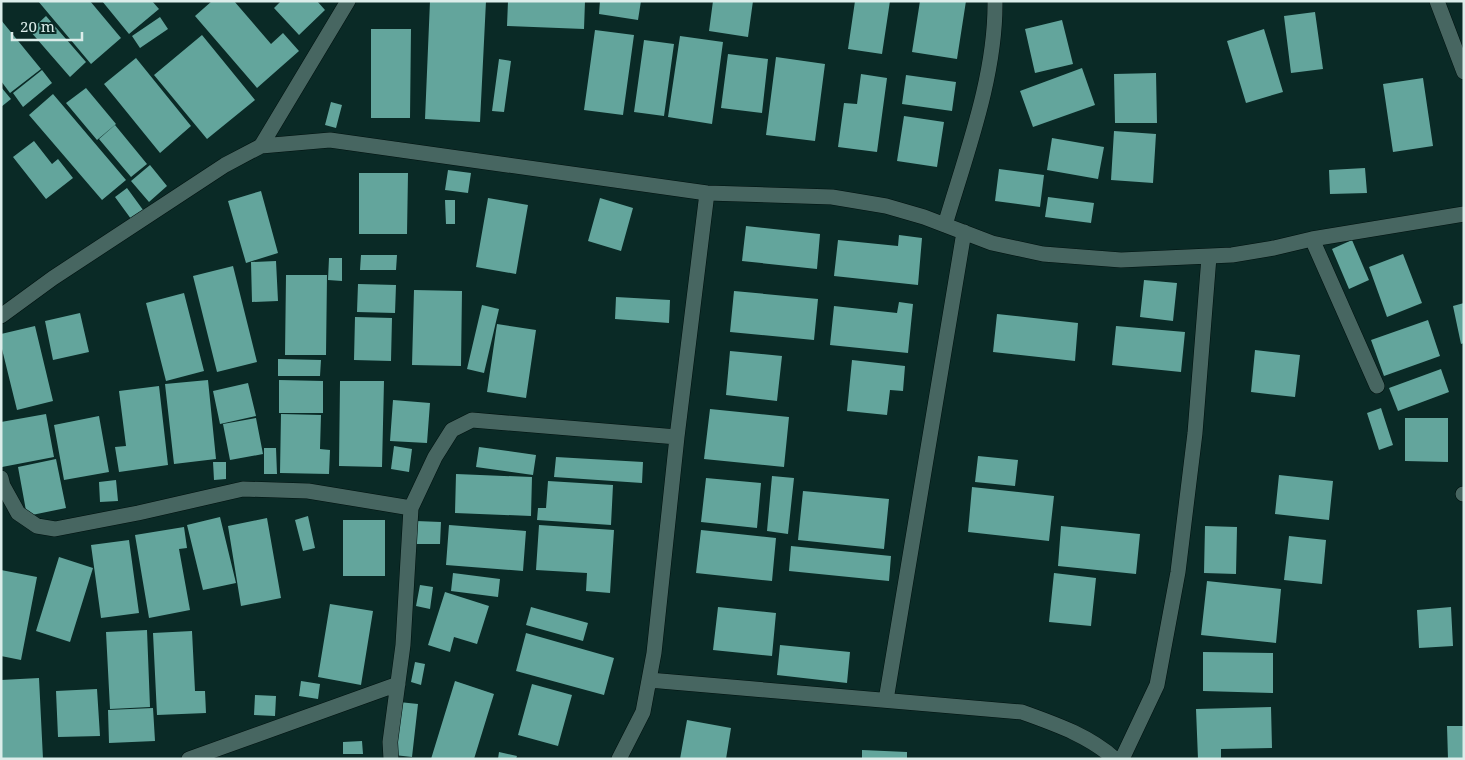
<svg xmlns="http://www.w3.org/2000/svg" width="1465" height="760" font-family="'Noto Serif',serif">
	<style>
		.building { fill: #63a59c }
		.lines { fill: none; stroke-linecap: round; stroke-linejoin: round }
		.street-casing { stroke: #00110f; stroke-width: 16 }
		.street { stroke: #476661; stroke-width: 15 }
	</style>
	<rect width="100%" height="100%" fill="#0a2a26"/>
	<path class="building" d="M38,1H90L121,38L91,64Z
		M102,1H152L159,9L129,34Z
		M212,1H234L271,44L283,33L299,51L257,88L195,16Z
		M281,1H317L325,10L299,35L274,8Z
		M430,1H486L480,122L425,119Z
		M508,1H585L584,29L507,26Z
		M600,1H641L638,20L599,14Z
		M713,1H753L748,37L709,31Z
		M855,1H890L882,54L848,49Z
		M920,1H966L957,59L912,52Z
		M1315,12L1323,69L1291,73L1284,16Z
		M46,16L86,62L70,77L30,31Z
		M160,17L168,29L140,48L132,36Z
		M1,20L41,69L10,93L1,81Z
		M1062,20L1073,64L1035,73L1025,29Z
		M371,29H411L410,118H371Z
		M1264,29L1283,92L1246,103L1227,41Z
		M595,30L634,35L623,115L584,110Z
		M202,35L255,100L207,139L154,75Z
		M680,36L723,42L712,124L668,117Z
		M644,40L674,44L664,116L634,112Z
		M728,54L768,59L762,113L721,108Z
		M776,57L825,64L815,141L766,135Z
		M136,58L191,126L160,153L104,84Z
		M499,59L511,61L504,112L492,111Z
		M1082,68L1095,105L1033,127L1020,91Z
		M42,70L52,83L23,107L13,93Z
		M1156,73L1157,123H1115L1114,74Z
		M861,74L887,78L877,152L838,147L844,103L857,104Z
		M906,75L956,82L952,111L902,104Z
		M1423,78L1433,146L1393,152L1383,84Z
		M1,87L11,99L1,107Z
		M86,88L116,124L97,140L66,103Z
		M53,94L126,180L102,200L29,115Z
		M331,102L342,105L336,128L325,125Z
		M904,116L944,122L937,167L897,161Z
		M115,125L147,164L131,177L99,139Z
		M1114,131L1156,134L1153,183L1111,180Z
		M1052,138L1104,147L1098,179L1047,170Z
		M34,141L52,164L58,159L73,178L46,199L13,157Z
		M150,165L167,186L149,202L131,181Z
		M1365,168L1367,193L1330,194L1329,170Z
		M999,169L1044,175L1040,207L995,201Z
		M448,170L471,173L468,193L445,190Z
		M359,173H408L407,234H359Z
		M127,188L146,214L134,223L115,197Z
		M261,191L278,253L246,263L228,201Z
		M1048,197L1094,203L1091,223L1045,217Z
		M488,198L528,205L516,274L476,267Z
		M600,198L633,208L621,251L588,241Z
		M445,200H455V224H446Z
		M746,226L820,234L817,269L742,261Z
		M899,235L922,238L918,285L834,276L838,240L898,246Z
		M1352,240L1369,280L1349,289L1332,249Z
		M1403,254L1422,303L1387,317L1369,267Z
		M361,255H397L396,270H360Z
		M329,258H342V281L328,280Z
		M276,261L278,301L252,302L251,262Z
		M233,266L257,362L217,372L193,276Z
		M286,275H327L326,355H285Z
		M1144,280L1177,283L1173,321L1140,317Z
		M358,284L396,285L395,313L357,312Z
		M414,290L462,291L461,366L412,365Z
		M734,291L818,299L814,340L730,332Z
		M184,293L204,371L166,381L146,303Z
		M616,297L670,300L669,323L615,319Z
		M899,302L913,304L908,353L830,345L834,306L897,313Z
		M1464,303V343L1461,344L1453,306Z
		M482,305L499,309L484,373L467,369Z
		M80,313L89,352L53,360L45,321Z
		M997,314L1078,323L1075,361L993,352Z
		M355,317L392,318L391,361L354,360Z
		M1428,320L1440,356L1384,376L1371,340Z
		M497,324L536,330L526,398L487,392Z
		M35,326L53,401L17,410L1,345V334Z
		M1116,326L1185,332L1181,372L1112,365Z
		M1255,350L1300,355L1295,397L1251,392Z
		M730,351L782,356L777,401L726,395Z
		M278,359L321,360L320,376H278Z
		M852,360L905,366L903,391L890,390L887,415L847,411Z
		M1441,369L1449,392L1398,411L1389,388Z
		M208,380L216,459L174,464L165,384Z
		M279,380L323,381V413H279Z
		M340,381H384L382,467L339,466Z
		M248,383L256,416L220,424L213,391Z
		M159,386L168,465L119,472L115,447L126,446L119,391Z
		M393,400L430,403L427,443L390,441Z
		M1381,408L1393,445L1379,450L1367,413Z
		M710,409L789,417L784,467L704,459Z
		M46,414L54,457L2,467L1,422Z
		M281,414L321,415L320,449L330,450L329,474L280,473Z
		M99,416L109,472L64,480L54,425Z
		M256,418L263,454L230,460L223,424Z
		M1405,418H1448V462L1405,461Z
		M394,446L412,449L409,472L391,469Z
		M479,447L536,455L533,475L476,467Z
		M264,448H276L277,474H264Z
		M978,456L1018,460L1015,486L975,482Z
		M556,457L643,462L642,483L554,477Z
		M56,459L66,508L27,516L18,467Z
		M213,462H226V479L214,480Z
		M456,474L532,477L531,516L455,513Z
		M1279,475L1333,481L1329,520L1275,514Z
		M772,476L794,478L788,534L767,531Z
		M706,478L761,483L757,528L701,522Z
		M116,480L118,501L100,502L99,482Z
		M548,481L613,485L611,525L537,520L538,508H546Z
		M972,487L1054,496L1049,541L968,532Z
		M803,491L889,499L884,549L798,540Z
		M308,516L315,548L303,551L295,520Z
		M220,517L236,583L203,590L187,525Z
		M267,518L281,598L241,606L228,526Z
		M343,520H385V576H343Z
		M416,521L441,522L440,544H416Z
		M449,525L526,531L523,571L446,565Z
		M539,525L614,530L610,593L586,591L587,573L536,570Z
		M1061,526L1140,534L1136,574L1058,566Z
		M1205,526L1237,527L1236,574L1204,573Z
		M184,527L187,548L179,549L190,610L149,618L135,535Z
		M701,530L776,538L772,581L696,573Z
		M1289,536L1326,540L1322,584L1284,580Z
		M129,540L139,613L101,618L91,545Z
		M791,546L891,556L889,581L789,571Z
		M59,557L93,568L70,642L36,631Z
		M1,570L37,577L21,660L1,656Z
		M453,573L500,579L498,597L451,591Z
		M1054,573L1096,578L1091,626L1049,622Z
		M1207,581L1281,589L1276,643L1201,635Z
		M420,585L433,587L430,609L416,606Z
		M445,592L489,606L477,644L454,637L450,652L428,645Z
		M330,604L373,611L361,685L318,677Z
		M531,607L588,623L583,641L526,625Z
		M718,607L776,613L772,656L713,650Z
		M1451,607L1453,646L1419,648L1417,610Z
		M147,630L150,707L110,709L106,632Z
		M192,631L195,691H205L206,713L157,715L153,633Z
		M526,633L614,658L604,695L516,671Z
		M780,645L850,652L847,683L777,675Z
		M1203,652L1273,653V693L1203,691Z
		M415,662L425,664L421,685L411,682Z
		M39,678L43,759H2L1,680Z
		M301,681L320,684L318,699L299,696Z
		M455,681L494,694L474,759H431Z
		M532,684L572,695L558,746L518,735Z
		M97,689L100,736L58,737L56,691Z
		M255,695L276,696L275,716L254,715Z
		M399,702L418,704L412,757L394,755Z
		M1271,707L1272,748L1221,749V759H1198L1196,709Z
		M153,708L155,741L109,743L108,710Z
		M687,720L731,728L726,759H680Z
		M1447,726H1464V759H1448Z
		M362,741L363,754H343V742Z
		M862,750L907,752V759H862Z
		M499,752L517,756L516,759H498Z"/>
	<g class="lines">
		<g class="street-casing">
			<path id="street" d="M1437,1L1464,72
				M261,146L348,1
				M945,225C966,154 996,76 995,1
				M1312,239L1377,386
				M1,316L53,278L225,165L261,146L330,140L707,193L832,197L886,206L924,217L992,243L1043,254L1121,260L1232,255L1274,248L1312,239L1464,214
				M1,478L3,486L18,513L37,526L55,529L138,513L243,489L308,491L411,508
				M1463,494H1464
				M649,680L1022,712C1055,724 1088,735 1115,759
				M886,700L964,232
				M189,759L398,684
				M391,759L390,742L403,645L411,508L435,457L452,430L472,420L677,437
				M619,759L643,712L654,653L677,437L707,193
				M1122,759L1157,685L1178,572L1195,433L1209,257"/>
		</g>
		<use href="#street" class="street"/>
	</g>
	<rect width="1465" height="760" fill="none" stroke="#dcedea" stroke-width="5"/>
	<path d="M12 32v8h70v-8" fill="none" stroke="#dcedea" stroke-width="2.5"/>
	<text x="20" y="32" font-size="15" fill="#dcedea" stroke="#0a2a26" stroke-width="4" paint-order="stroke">20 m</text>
</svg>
